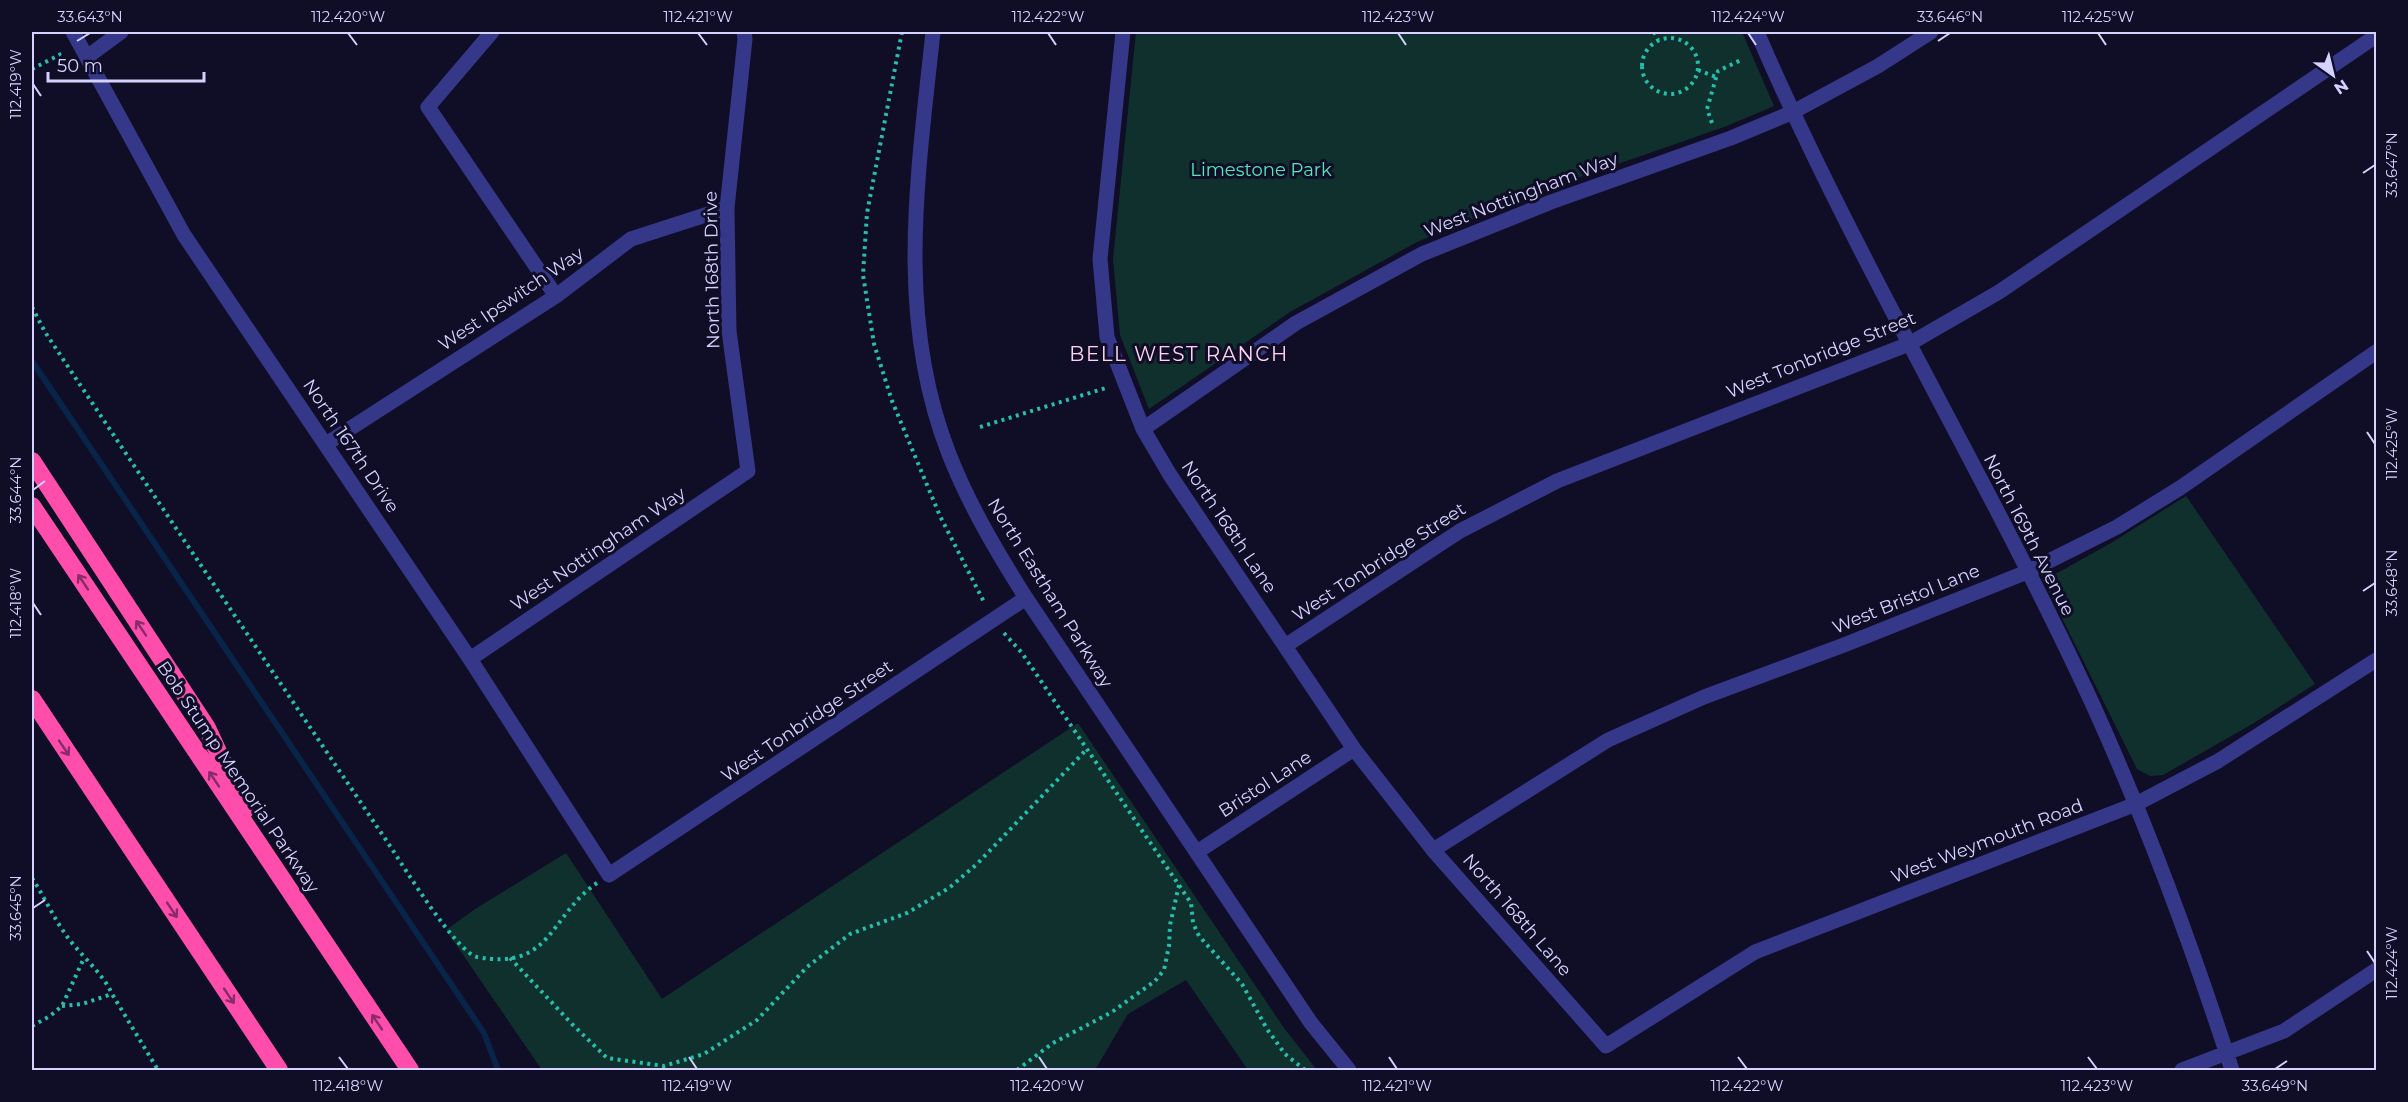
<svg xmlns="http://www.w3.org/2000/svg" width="2408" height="1102" font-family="Montserrat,sans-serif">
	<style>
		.green { fill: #10302d }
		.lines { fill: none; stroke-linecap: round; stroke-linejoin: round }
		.stream { stroke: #092449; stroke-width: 6 }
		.path { stroke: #27bead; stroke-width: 4; stroke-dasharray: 3 4.5; stroke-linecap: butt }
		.minor { stroke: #353788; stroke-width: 15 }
		.highway { stroke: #ff4dac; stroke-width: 18 }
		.oneway { stroke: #882d69 }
		.ticks { fill: none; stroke: #d5d2ff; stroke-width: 2 }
		.labels { text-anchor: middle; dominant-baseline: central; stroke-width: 6; stroke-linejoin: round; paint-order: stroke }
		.park-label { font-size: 18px; fill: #56e7bb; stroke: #100d26 }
		.street-label { font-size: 18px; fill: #d5d2ff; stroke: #100d26 }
		.neighbourhood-label { font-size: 20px; letter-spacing: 1.5px; fill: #ffd4f2; stroke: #100d26 }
		.neatline { fill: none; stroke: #d5d2ff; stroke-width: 2 }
		.ticks-label { font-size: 15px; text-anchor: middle; fill: #d5d2ff }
	</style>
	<rect width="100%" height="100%" fill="#100d26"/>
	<path class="green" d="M1136,32H1742L1774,106L1727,126L1546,189L1417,242L1290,312L1149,409L1120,335L1113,259Z
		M2186,496L2315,684L2254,723L2163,775L2150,776L2137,769L2048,590L2052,576L2111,543Z
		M1078,723L1284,1028L1317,1070H1248L1186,980L1128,1014L1095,1070H542L446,930L475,909L566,853L662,999Z"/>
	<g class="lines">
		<path class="stream" d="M32,361L484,1033L498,1070"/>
		<path class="path" d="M902,32L867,213L863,275L874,344L892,401L940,516L985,604
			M1654,32L1658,40
			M1642 66a28 28 0 1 1 56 0a28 28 0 1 1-56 0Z
			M32,69L65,52
			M1698,70L1716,77
			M1712,123L1707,109L1718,71L1741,60
			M32,307L45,332C159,504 275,675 390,846C404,867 456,952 477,957C552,971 549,916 597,883
			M980,427L1109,387
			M1004,633L1022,653L1191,903L1193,923L1199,936L1242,984L1267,1029L1285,1054L1305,1070
			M32,878C44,896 53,917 66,935C80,955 103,973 112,994L158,1070
			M510,958L572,1024L607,1058L664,1066L704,1054L757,1020L807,967L850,934L907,913L949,888L977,864L1086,750
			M62,1006L82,1004L112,994
			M32,1026L50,1016L62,1006L84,958
			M1017,1070L1053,1043L1112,1012L1155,981L1164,970L1169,946L1170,925L1179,885"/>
		<path class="minor" d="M73,32L184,235L470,659L609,875L1026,598
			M492,32L428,107L556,296
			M933,32C918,174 895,317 949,454C969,505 997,552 1026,598L1311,1023L1349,1070
			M1123,32L1100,259L1107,337L1143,429L1170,475L1354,749L1433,850L1606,1046L1755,952L2136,804L2218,761L2376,660
			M1757,32C1856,262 1988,477 2093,705C2147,824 2192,946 2232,1070
			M87,57L121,32
			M1143,429L1296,323L1422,254L1551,202L1731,138L1791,113L1878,66L1931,32
			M326,444L556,296L631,239L727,208
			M1285,646L1460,531L1557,481L1909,344L1999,292L2376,36
			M470,659L748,471L729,331L727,208L745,39L744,32
			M1433,850L1608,740L1704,697L1844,645L2027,572L2117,527L2180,488L2376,352
			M1197,852L1354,749
			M2182,1070L2284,1031L2376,970"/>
		<path class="highway" d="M32,461L207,728L245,810
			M32,506L410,1070
			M32,699L279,1070"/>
	</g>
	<defs><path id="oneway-shaft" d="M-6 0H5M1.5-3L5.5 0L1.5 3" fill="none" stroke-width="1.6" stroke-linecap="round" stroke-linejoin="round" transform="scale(1.5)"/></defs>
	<g class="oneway">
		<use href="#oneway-shaft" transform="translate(83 582) rotate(-124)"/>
		<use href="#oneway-shaft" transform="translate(141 628) rotate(-124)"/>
		<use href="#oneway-shaft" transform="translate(64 748) rotate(56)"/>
		<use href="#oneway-shaft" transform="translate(214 779) rotate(-124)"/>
		<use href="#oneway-shaft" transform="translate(172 910) rotate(56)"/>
		<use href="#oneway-shaft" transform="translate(229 996) rotate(56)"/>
		<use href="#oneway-shaft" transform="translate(377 1022) rotate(-124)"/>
	</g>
	<path class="ticks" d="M348,33L357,45M698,33L707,45M1048,33L1056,45M1398,33L1406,45M1748,33L1756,45M2098,33L2106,45M77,41L90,33M1938,41L1950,33M33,84L41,96M2363,173L2375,165M2367,432L2375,444M33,490L45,481M2363,591L2375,583M33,603L41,615M33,908L45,900M2367,951L2375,963M339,1057L348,1069M689,1057L697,1069M1039,1057L1047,1069M1389,1057L1397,1069M1738,1057L1747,1069M2088,1057L2097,1069M2275,1069L2287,1061"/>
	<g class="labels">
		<g class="park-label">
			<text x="1261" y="170">Limestone Park</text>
		</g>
		<g class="street-label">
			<text transform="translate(1521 195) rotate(-21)">West Nottingham Way</text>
			<text transform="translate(712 270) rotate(-91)">North 168th Drive</text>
			<text transform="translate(511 299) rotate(-34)">West Ipswitch Way</text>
			<text transform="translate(1821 355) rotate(-22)">West Tonbridge Street</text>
			<text transform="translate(351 446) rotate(56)">North 167th Drive</text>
			<text transform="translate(1229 527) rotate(56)">North 168th Lane</text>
			<text transform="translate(2029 535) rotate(63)">North 169th Avenue</text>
			<text transform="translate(598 549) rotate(-34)">West Nottingham Way</text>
			<text transform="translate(1379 562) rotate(-33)">West Tonbridge Street</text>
			<text transform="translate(1050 593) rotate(58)">North Eastham Parkway</text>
			<text transform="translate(1906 599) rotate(-22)">West Bristol Lane</text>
			<text transform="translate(807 721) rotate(-34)">West Tonbridge Street</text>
			<text transform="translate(238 777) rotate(56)">Bob Stump Memorial Parkway</text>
			<text transform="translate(1265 784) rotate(-33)">Bristol Lane</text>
			<text transform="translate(1987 841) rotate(-21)">West Weymouth Road</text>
			<text transform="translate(1517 915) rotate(49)">North 168th Lane</text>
		</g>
		<g class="neighbourhood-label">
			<text x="1179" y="354">BELL WEST RANCH</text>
		</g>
	</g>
	<rect width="2408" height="1102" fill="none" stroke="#100d26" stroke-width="66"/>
	<g transform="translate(2333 75) rotate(146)" stroke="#100d26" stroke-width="4.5" paint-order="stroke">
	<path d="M0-4.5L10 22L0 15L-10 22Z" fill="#d5d2ff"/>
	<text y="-9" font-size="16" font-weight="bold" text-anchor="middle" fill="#d5d2ff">N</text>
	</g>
	<path d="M48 72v9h156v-9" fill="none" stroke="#d5d2ff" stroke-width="3"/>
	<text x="57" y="72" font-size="18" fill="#d5d2ff" stroke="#100d26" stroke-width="4.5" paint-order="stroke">50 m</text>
	<rect x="33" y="33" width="2342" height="1036" class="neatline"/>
	<g class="ticks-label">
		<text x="90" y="22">33.643°N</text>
		<text x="348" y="22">112.420°W</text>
		<text x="698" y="22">112.421°W</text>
		<text x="1048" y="22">112.422°W</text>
		<text x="1398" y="22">112.423°W</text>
		<text x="1748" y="22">112.424°W</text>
		<text x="1950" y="22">33.646°N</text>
		<text x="2098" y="22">112.425°W</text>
		<text transform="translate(16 84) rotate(-90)" y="5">112.419°W</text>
		<text transform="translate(2392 165) rotate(-90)" y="5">33.647°N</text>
		<text transform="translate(2392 444) rotate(-90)" y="5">112.425°W</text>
		<text transform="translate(16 490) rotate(-90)" y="5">33.644°N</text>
		<text transform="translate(2392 583) rotate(-90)" y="5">33.648°N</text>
		<text transform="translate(16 603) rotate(-90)" y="5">112.418°W</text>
		<text transform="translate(16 908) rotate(-90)" y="5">33.645°N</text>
		<text transform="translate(2392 963) rotate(-90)" y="5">112.424°W</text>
		<text x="348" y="1091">112.418°W</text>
		<text x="697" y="1091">112.419°W</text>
		<text x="1047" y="1091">112.420°W</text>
		<text x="1397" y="1091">112.421°W</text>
		<text x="1747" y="1091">112.422°W</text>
		<text x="2097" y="1091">112.423°W</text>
		<text x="2275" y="1091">33.649°N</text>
	</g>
</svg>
